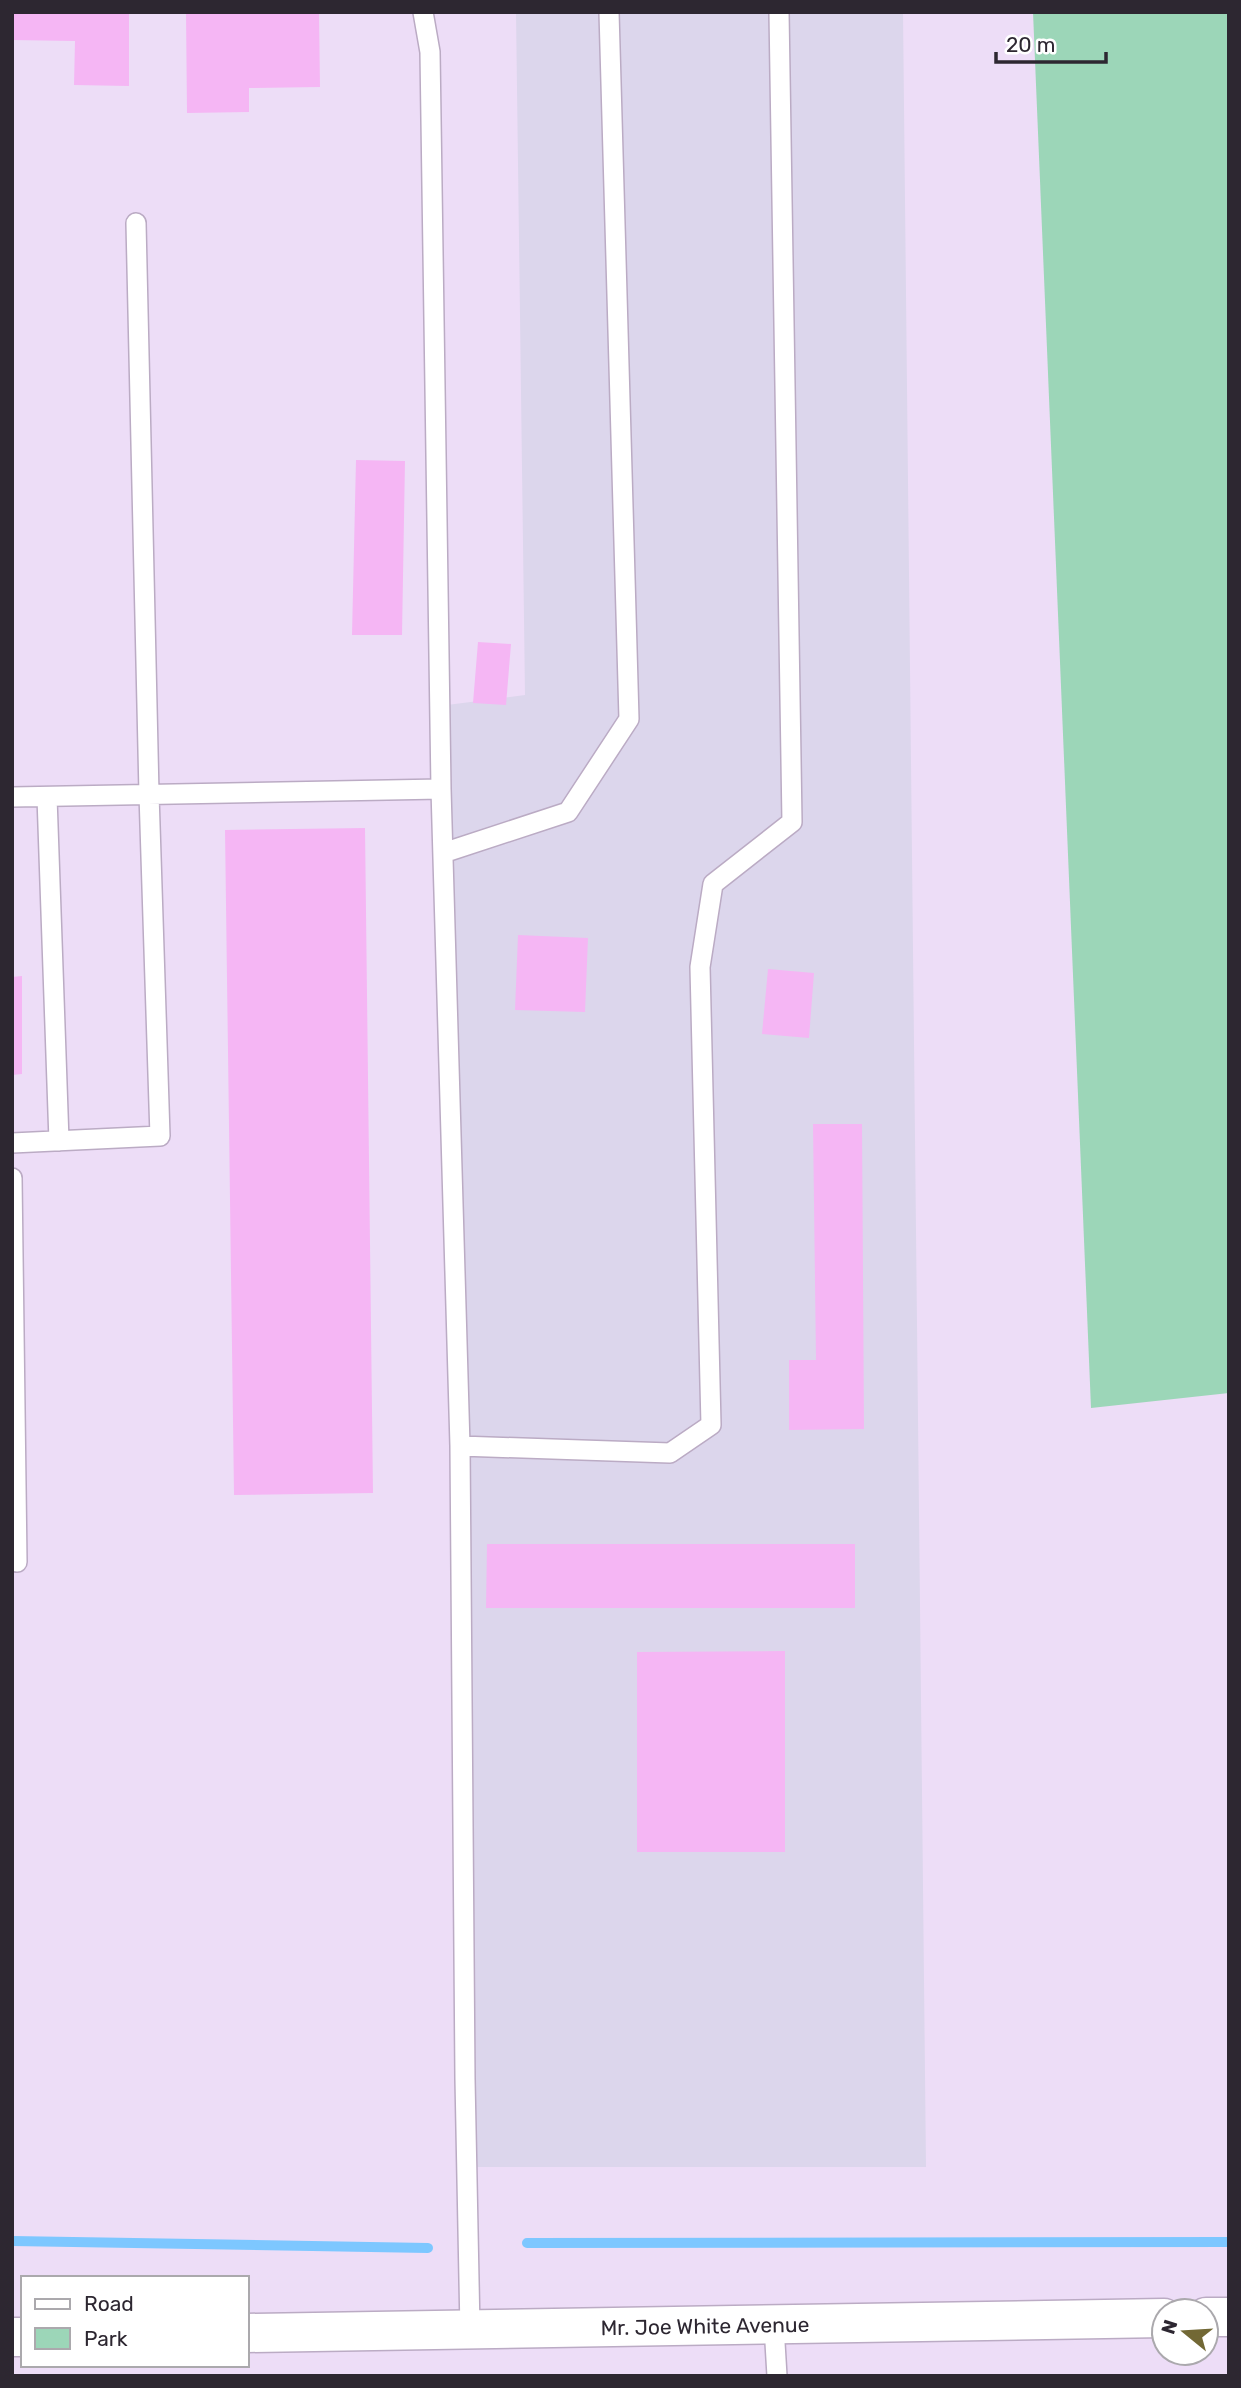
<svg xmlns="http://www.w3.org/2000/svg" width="1241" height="2388" font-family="Rubik,sans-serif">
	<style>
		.industrial { fill: #dcd6ec }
		.green { fill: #9cd6b8 }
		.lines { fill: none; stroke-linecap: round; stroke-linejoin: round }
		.stream { stroke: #7dc7ff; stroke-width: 10 }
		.building { fill: #f5b6f4 }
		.lane-casing { stroke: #bbabc4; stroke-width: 22 }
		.street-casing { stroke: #bbabc4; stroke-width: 41 }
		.lane { stroke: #fff; stroke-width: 19 }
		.street { stroke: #fff; stroke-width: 38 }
		.labels { text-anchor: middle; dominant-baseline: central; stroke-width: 5; stroke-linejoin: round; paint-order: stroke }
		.street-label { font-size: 21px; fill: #2d2731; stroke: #fff }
	</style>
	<rect width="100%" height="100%" fill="#edddf7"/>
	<path class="industrial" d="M516,12H903L926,2167H473L447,705L525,695Z"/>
	<path class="green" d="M1033,12H1229V1393L1091,1408Z"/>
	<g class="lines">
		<path class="stream" d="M12,2241L428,2248
			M527,2243L1229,2242"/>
	</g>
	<path class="building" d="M12,12H129V86L74,85L75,41L12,40Z
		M186,12H319L320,87L249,88V112L187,113Z
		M356,460L405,461L402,635H352Z
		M478,642L511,644L506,705L473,703Z
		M365,828L373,1493L234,1495L225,830Z
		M518,935L588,938L585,1012L515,1010Z
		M768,969L814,973L809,1038L762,1034Z
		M22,976V1074L12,1075V977Z
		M813,1124H862L864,1429L789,1430V1360H816Z
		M487,1544H855V1608H486Z
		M785,1651V1852H637V1652Z"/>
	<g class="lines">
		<g class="lane-casing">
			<path id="lane" d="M423,12L430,52L441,789L460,1446L465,2079L470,2330
				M12,797L441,789
				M47,797L59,1141
				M443,853L568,812L629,719L609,12
				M12,1143L160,1136L149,794L136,223
				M12,1178L17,1562
				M460,1446L670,1453L711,1425L700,967L713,884L792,822L779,12
				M774,2326L777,2376"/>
		</g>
		<g class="street-casing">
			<g id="street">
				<path d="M1206,2317H1229"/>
				<path id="s1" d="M247,2333L1164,2318"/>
				<path d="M12,2337H23"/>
			</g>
		</g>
		<use href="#lane" class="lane"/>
		<use href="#street" class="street"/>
	</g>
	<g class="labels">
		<g class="street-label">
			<text stroke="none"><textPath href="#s1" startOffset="458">Mr. Joe White Avenue</textPath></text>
		</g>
	</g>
	<rect width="1241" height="2388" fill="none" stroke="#2d2731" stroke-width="28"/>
	<rect x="21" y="2276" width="228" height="91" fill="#ffffff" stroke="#aba9ad" stroke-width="2"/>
	<rect x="35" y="2299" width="35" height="10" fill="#ffffff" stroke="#aba9ad" stroke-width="2"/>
	<text x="84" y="2311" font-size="21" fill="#2d2731">Road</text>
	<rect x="35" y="2328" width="35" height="21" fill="#9cd6b8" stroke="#aba9ad" stroke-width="2"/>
	<text x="84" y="2346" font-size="21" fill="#2d2731">Park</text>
	<g transform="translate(1185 2332) rotate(288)"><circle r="33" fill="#ffffff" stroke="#aba9ad" stroke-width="2"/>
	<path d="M0-5L12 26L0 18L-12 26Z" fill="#726835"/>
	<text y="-10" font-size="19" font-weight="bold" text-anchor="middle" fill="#2d2731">N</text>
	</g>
	<path d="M996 52v10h110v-10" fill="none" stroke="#2d2731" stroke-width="3.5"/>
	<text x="1006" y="52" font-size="21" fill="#2d2731" stroke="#ffffff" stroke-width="5" paint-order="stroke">20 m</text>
</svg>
